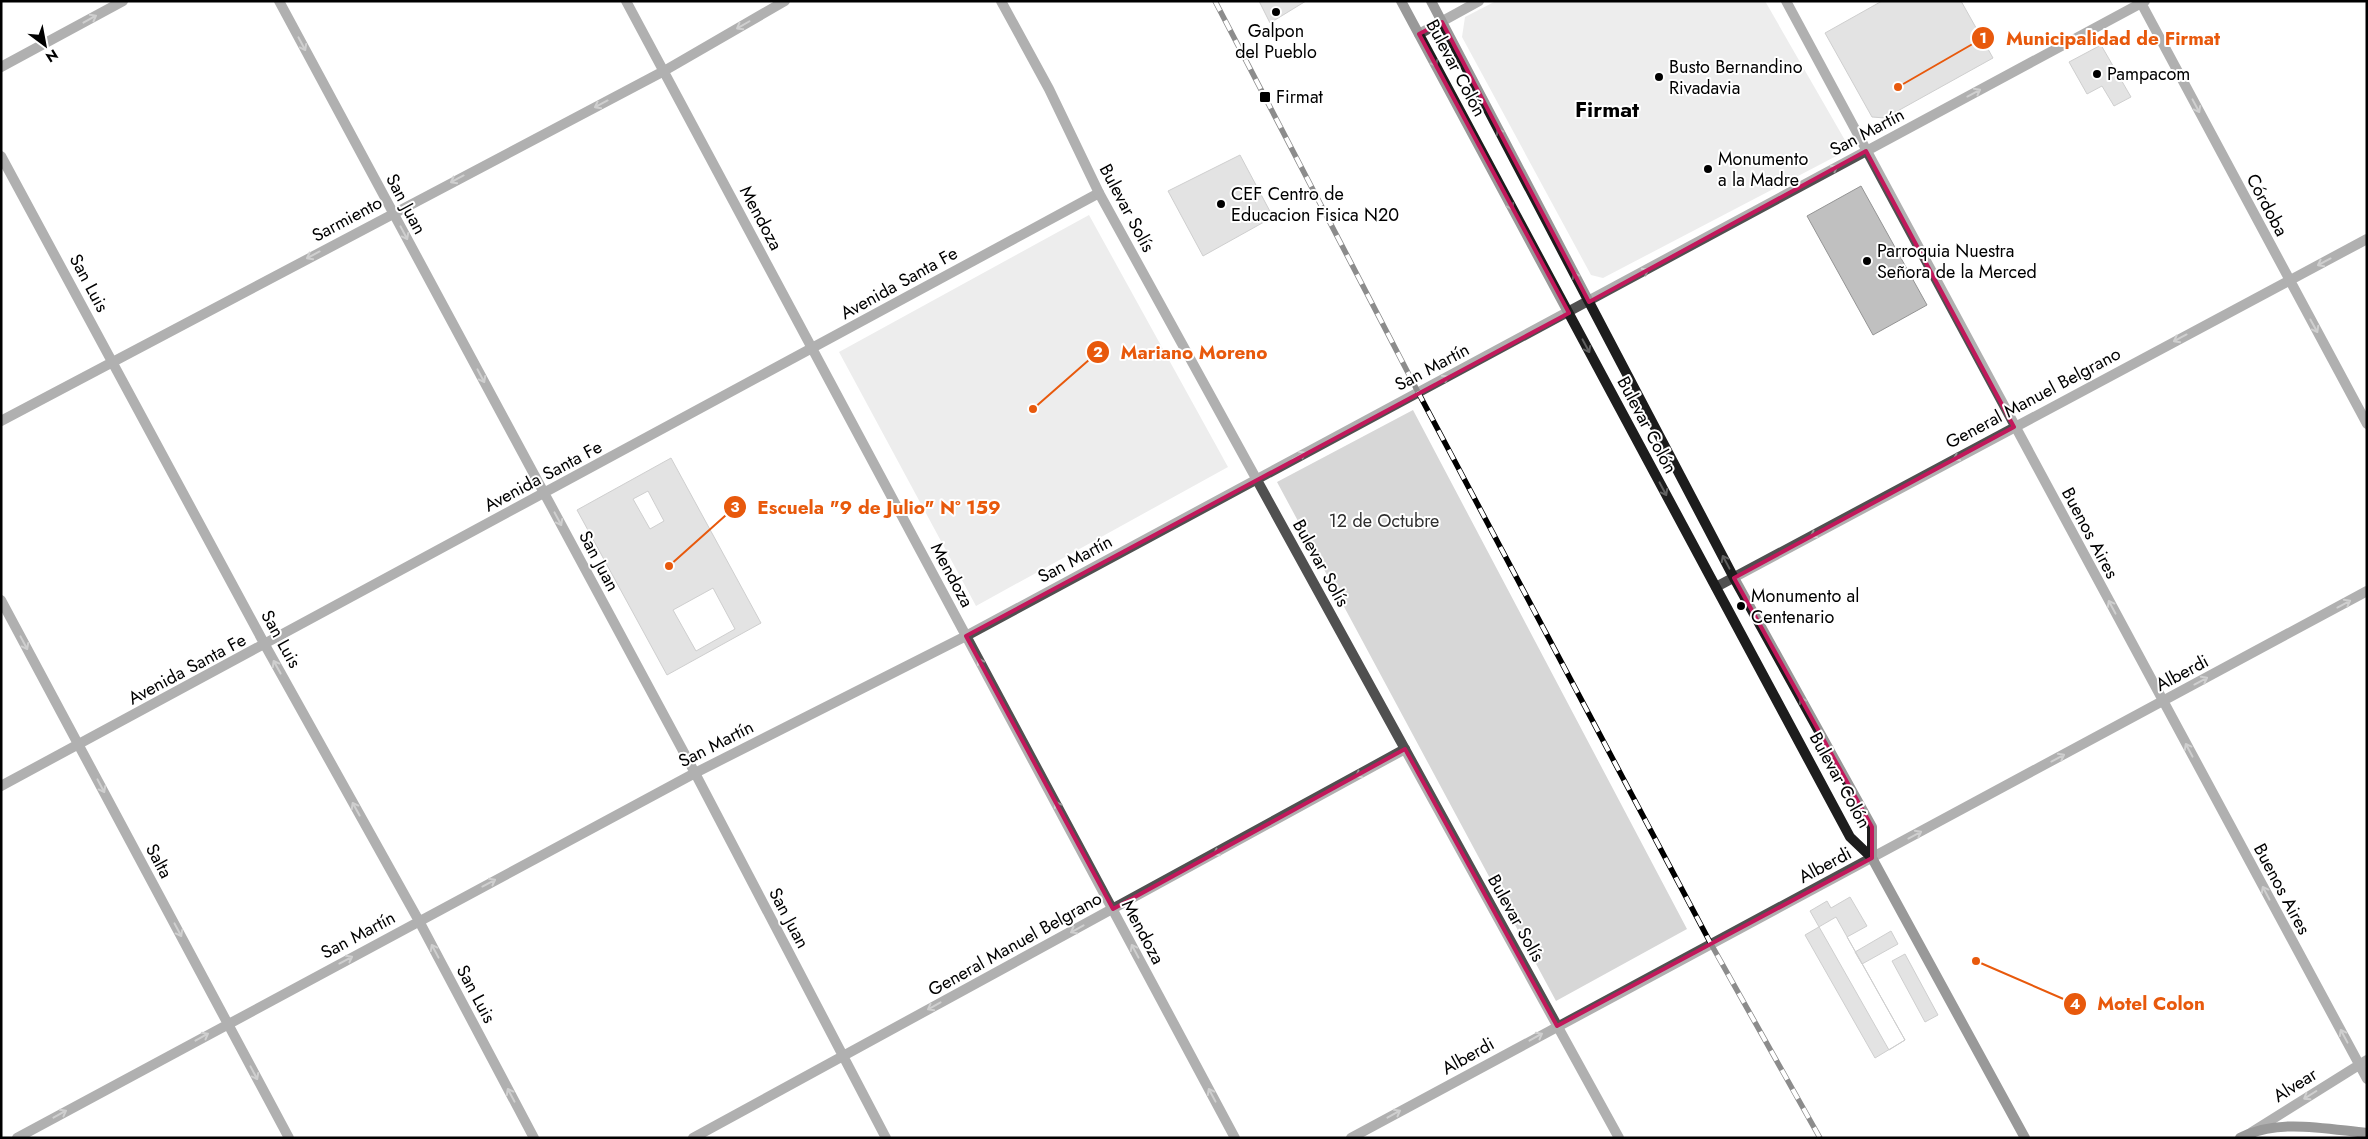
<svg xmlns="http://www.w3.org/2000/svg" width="2368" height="1139" font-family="Jost,sans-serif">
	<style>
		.green { fill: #d7d7d7 }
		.building { fill: #c0c0c0; stroke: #949494; fill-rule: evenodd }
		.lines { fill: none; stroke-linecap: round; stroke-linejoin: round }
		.minor { stroke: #505050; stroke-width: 10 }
		.tertiary { stroke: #505050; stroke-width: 10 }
		.secondary { stroke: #1d1d1d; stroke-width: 10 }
		.rail-casing { stroke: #000; stroke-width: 5.5 }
		.rail { stroke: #fff; stroke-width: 4; stroke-dasharray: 11; stroke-linecap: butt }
		.oneway { stroke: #969696 }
		.oneway2 { stroke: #616161 }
		.marked { fill: none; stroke: #c2185b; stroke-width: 4; stroke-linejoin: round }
		.poi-dot { fill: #000; stroke: #fff; stroke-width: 2 }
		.labels { text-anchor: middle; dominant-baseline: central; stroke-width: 4; stroke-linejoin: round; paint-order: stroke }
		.poi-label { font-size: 18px; fill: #000; stroke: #fff; text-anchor: start }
		.street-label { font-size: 18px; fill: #000; stroke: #fff }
		.park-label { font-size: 18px; fill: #2e2e2e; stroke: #fff }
		.district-label { font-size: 22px; font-weight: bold; fill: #000; stroke: #fff }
		.leader { fill: none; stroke: #e8590c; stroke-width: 2 }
		.callout-dot { fill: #e8590c; stroke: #fff; stroke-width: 2 }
		.mark-label { font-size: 15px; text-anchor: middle; font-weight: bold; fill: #fff }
		.callout-label { font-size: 19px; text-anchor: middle; font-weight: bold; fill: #e8590c; stroke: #fff; stroke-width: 4; stroke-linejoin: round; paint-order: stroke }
	</style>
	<rect width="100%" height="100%" fill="#fff"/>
	<path class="green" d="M1496,1H1765L1846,142L1844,152L1603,278L1591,275L1462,37L1465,17Z
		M1089,215L1228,467L976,606L839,352Z
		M1413,410L1687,929L1556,1001L1277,482Z"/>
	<path class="building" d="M1259,1H1306L1270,23Z
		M1882,1H1961L1993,58L1885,118L1872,117L1825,33Z
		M2101,45L2131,97L2114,106L2102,86L2087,94L2069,62Z
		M1240,155L1273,217L1203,256L1168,191Z
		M1861,186L1927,305L1873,335L1807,216Z
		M671,458L761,623L667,675L577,510ZM648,491L664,521L650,529L633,499ZM713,588L735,629L696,651L673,610Z
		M1850,897L1867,926L1847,937L1905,1040L1889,1050L1810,911L1827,901L1831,908Z
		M1836,917L1905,1040L1875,1058L1805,935Z
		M1891,931L1898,944L1862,964L1855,952Z
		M1905,954L1938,1015L1925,1022L1892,961Z"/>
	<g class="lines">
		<path class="minor" d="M279,1L695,773L886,1138
			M626,1L1235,1138
			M1786,1L2367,1079
			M2140,1L2367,424
			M1,67L123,1
			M1,156L265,645L419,921L534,1138
			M1,421L664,71L785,1
			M1716,587L2367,239
			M1,600L289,1138
			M1,786L1099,193
			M2252,1132L2367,1060
			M17,1138L695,773L966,636L2145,1
			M693,1138L1405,749
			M1351,1138L2367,591"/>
		<path class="tertiary" d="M1001,1L1049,89L1099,193L1619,1138
			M1419,34L1479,1"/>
		<path class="secondary" d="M1401,1L1850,837L1872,858L2025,1138
			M1431,1L1734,578L1872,827V858
			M2240,1138C2277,1118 2326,1129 2367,1133"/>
		<g class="rail-casing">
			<path id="rail" d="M1215,1L1418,392L1711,944L1820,1138"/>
		</g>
		<use href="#rail" class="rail"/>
	</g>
	<defs><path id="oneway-shaft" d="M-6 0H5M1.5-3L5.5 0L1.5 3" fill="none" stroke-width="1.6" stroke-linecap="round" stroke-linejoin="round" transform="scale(1.25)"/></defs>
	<g class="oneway">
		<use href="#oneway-shaft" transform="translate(90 19) rotate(-29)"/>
		<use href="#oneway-shaft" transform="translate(743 25) rotate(150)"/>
		<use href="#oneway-shaft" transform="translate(302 44) rotate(62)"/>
		<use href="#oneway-shaft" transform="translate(1974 93) rotate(-28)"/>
		<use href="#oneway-shaft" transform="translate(601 104) rotate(152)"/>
		<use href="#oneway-shaft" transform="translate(2196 106) rotate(62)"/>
		<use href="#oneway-shaft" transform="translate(1831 170) rotate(-29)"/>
		<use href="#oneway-shaft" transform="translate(457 179) rotate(152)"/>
		<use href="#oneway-shaft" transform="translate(404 233) rotate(62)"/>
		<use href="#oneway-shaft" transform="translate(313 255) rotate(152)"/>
		<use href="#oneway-shaft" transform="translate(2324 262) rotate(152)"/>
		<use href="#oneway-shaft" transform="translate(1642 273) rotate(-29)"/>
		<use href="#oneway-shaft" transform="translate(2314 326) rotate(61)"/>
		<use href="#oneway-shaft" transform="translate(2180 338) rotate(152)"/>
		<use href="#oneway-shaft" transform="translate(481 376) rotate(62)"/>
		<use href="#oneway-shaft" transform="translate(1442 380) rotate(-28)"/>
		<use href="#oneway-shaft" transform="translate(1299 456) rotate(-28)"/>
		<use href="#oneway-shaft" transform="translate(1960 456) rotate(152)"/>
		<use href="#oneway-shaft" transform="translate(558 519) rotate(62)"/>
		<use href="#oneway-shaft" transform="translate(1817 533) rotate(152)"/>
		<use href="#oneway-shaft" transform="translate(2344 604) rotate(-28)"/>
		<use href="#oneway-shaft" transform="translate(2112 607) rotate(-118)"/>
		<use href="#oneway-shaft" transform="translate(24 643) rotate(62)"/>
		<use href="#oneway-shaft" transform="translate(982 665) rotate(-118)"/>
		<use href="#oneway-shaft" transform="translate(277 667) rotate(-119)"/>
		<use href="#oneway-shaft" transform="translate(2201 681) rotate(-28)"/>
		<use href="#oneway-shaft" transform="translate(2189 750) rotate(-118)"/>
		<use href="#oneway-shaft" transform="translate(2058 758) rotate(-28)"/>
		<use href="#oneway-shaft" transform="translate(1362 773) rotate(151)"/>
		<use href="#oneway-shaft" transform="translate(101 786) rotate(62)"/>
		<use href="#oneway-shaft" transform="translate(1059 808) rotate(-118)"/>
		<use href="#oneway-shaft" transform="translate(356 809) rotate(-119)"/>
		<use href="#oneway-shaft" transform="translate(1915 835) rotate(-28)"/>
		<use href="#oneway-shaft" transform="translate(1220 851) rotate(151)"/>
		<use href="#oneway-shaft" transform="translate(489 883) rotate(-28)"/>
		<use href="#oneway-shaft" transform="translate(2266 893) rotate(-118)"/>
		<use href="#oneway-shaft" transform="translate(1077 929) rotate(151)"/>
		<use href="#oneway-shaft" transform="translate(178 930) rotate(62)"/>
		<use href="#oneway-shaft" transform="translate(435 951) rotate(-118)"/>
		<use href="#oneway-shaft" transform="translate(1135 951) rotate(-118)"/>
		<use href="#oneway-shaft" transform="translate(346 960) rotate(-28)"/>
		<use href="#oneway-shaft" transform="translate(934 1006) rotate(151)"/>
		<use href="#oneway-shaft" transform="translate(2344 1036) rotate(-118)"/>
		<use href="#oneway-shaft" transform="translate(202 1037) rotate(-29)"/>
		<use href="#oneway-shaft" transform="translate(1536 1037) rotate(-29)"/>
		<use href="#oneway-shaft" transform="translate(254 1073) rotate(62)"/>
		<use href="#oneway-shaft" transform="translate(511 1095) rotate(-118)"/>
		<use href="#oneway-shaft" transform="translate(1212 1095) rotate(-118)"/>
		<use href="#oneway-shaft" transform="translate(2310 1095) rotate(148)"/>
		<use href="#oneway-shaft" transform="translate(60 1114) rotate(-29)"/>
		<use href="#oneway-shaft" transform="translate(1394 1114) rotate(-29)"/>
	</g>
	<g class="oneway2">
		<use href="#oneway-shaft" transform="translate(1433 60) rotate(62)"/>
		<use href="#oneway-shaft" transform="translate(1501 135) rotate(-118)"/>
		<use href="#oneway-shaft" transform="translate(1509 203) rotate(62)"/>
		<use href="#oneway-shaft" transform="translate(1577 279) rotate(-118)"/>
		<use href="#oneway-shaft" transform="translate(1586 346) rotate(62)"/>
		<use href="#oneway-shaft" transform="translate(1663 489) rotate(62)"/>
		<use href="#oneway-shaft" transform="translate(1726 562) rotate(-118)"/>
		<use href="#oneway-shaft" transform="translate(1804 704) rotate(-119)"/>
	</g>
	<path d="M0 0H2368V1139H0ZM1442,22L1589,302L1866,151L2014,427L1734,578L1872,827V858L1557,1026L1405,749L1113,909L966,636L1569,313L1419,34Z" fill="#fff" fill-opacity=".55" fill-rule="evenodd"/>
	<path class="marked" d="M1442,22L1589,302L1866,151L2014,427L1734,578L1872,827V858L1557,1026L1405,749L1113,909L966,636L1569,313L1419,34Z"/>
	<g class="poi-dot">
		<circle cx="1276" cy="12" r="5"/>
		<circle cx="2097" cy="74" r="5"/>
		<circle cx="1659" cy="77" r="5"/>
		<rect x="1259" y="91" width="12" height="12" rx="2.5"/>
		<circle cx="1708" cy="169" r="5"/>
		<circle cx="1221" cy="204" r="5"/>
		<circle cx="1867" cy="261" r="5"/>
		<circle cx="1741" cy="606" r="5"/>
	</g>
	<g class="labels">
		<g class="poi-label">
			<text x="1276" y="31" text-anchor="middle">Galpon<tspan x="1276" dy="21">del Pueblo</tspan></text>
			<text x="1669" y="67">Busto Bernandino<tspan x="1669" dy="21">Rivadavia</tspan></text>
			<text x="2107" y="74">Pampacom</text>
			<text x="1276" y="97">Firmat</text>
			<text x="1718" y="159">Monumento<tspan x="1718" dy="21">a la Madre</tspan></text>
			<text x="1231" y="194">CEF Centro de<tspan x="1231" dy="21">Educacion Fisica N20</tspan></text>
			<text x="1877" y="251">Parroquia Nuestra<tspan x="1877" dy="21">Señora de la Merced</tspan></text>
			<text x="1751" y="596">Monumento al<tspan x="1751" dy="21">Centenario</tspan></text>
		</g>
		<g class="street-label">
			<text transform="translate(1456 68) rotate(62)">Bulevar Colón</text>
			<text transform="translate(1867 132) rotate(-28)">San Martín</text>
			<text transform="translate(406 204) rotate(62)">San Juan</text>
			<text transform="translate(2267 205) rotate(62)">Córdoba</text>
			<text transform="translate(1127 208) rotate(62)">Bulevar Solís</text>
			<text transform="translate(761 218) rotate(62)">Mendoza</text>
			<text transform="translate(347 219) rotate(-28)">Sarmiento</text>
			<text transform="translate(89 283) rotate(62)">San Luis</text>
			<text transform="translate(899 283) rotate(-29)">Avenida Santa Fe</text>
			<text transform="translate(1432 367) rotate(-28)">San Martín</text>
			<text transform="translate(2033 398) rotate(-28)">General Manuel Belgrano</text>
			<text transform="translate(1647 425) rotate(62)">Bulevar Colón</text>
			<text transform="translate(543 476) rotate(-28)">Avenida Santa Fe</text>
			<text transform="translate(2090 533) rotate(62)">Buenos Aires</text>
			<text transform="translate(1075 559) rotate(-28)">San Martín</text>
			<text transform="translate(599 561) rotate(62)">San Juan</text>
			<text transform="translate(1321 563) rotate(61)">Bulevar Solís</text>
			<text transform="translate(952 575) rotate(62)">Mendoza</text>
			<text transform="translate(281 639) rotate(61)">San Luis</text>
			<text transform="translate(187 669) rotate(-28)">Avenida Santa Fe</text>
			<text transform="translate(2182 673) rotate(-28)">Alberdi</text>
			<text transform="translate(716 744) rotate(-27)">San Martín</text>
			<text transform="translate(1840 780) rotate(61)">Bulevar Colón</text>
			<text transform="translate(159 861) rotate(62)">Salta</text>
			<text transform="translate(1825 865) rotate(-28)">Alberdi</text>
			<text transform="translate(2282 889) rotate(62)">Buenos Aires</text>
			<text transform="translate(789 918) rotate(62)">San Juan</text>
			<text transform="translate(1516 918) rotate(61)">Bulevar Solís</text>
			<text transform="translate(1143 932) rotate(62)">Mendoza</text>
			<text transform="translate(358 935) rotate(-28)">San Martín</text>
			<text transform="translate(1015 944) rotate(-29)">General Manuel Belgrano</text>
			<text transform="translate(476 994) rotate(62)">San Luis</text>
			<text transform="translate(1468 1056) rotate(-29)">Alberdi</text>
			<text transform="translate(2295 1085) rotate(-32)">Alvear</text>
		</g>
		<g class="park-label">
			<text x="1384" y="521">12 de Octubre</text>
		</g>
		<g class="district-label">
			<text x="1607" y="109">Firmat</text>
		</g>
	</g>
	<path class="leader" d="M1898 87L1983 38M1033 409L1098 352M669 566L735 507M1976 961L2075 1004"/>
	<g class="callout-dot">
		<circle cx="1898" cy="87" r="5"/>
		<circle cx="1033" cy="409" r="5"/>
		<circle cx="669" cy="566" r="5"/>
		<circle cx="1976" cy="961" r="5"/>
		<circle cx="1983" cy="38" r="12"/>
		<circle cx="1098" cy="352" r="12"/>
		<circle cx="735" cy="507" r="12"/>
		<circle cx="2075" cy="1004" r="12"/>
	</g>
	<g class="mark-label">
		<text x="1983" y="43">1</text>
		<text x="1098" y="357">2</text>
		<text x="735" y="512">3</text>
		<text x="2075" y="1009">4</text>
	</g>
	<g class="callout-label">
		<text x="2113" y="45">Municipalidad de Firmat</text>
		<text x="1194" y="359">Mariano Moreno</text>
		<text x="879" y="514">Escuela "9 de Julio" Nº 159</text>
		<text x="2151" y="1010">Motel Colon</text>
	</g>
	<rect width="2368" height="1139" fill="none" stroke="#000000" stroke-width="5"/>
	<g transform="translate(45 45) rotate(148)" stroke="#ffffff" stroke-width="4" paint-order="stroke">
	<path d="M0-4L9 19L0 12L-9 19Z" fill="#000000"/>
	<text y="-8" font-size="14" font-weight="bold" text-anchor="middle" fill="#000000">N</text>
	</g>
</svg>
